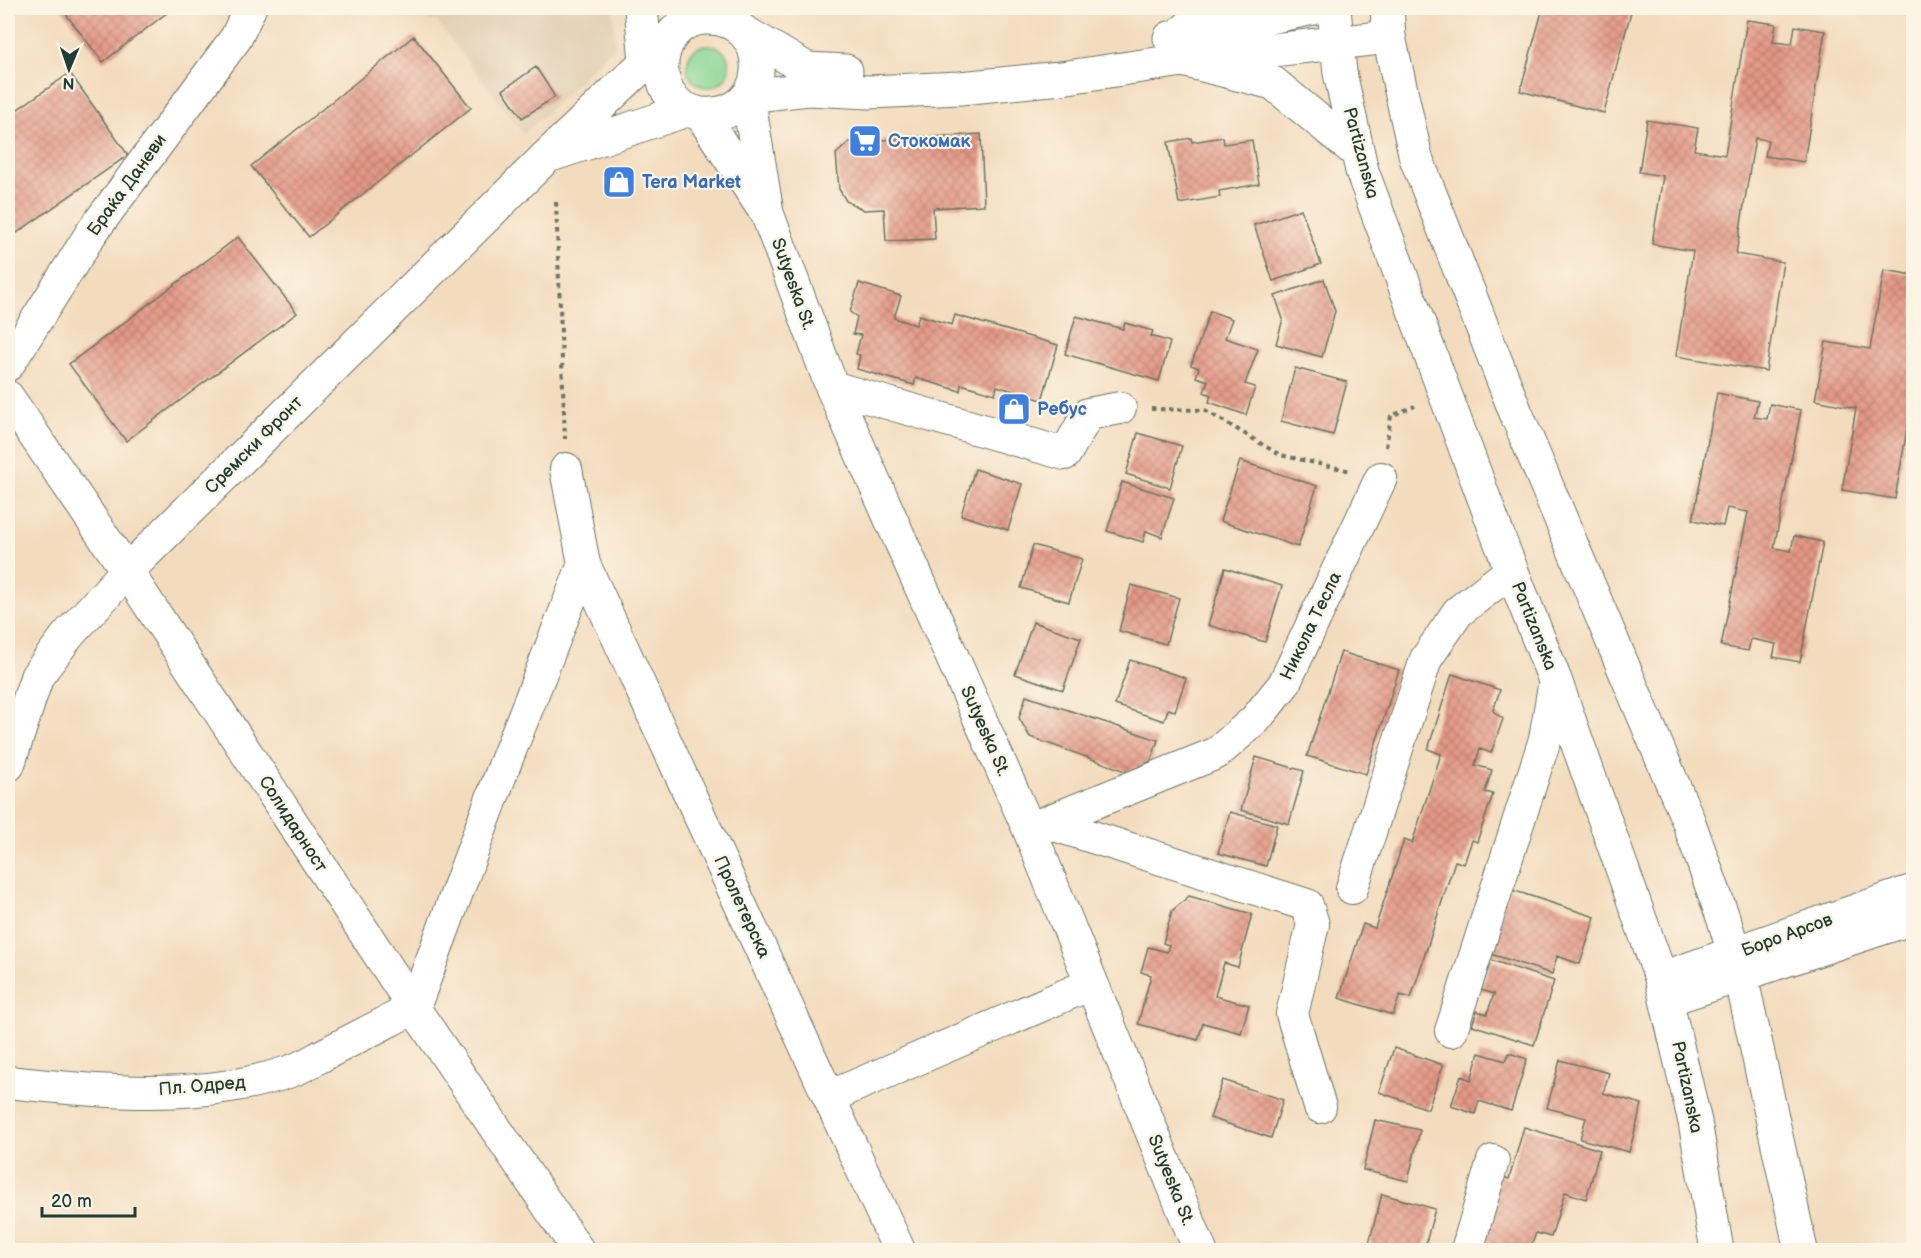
<svg xmlns="http://www.w3.org/2000/svg" width="1921" height="1258" font-family="'Balsamiq Sans',sans-serif">
	<style>
		.built { fill: #e1ceb3 }
		.grass { fill: #89d795; stroke: #548a64; stroke-width: 1.5 }
		.building { fill: url(#building-cross-hatch) }
		.lines { fill: none; stroke-linecap: round; stroke-linejoin: round }
		.minor-casing { stroke: #697564; stroke-width: 34 }
		.tertiary-casing { stroke: #697564; stroke-width: 35 }
		.secondary-casing { stroke: #697564; stroke-width: 35 }
		.path { stroke: #697564; stroke-width: 4; stroke-dasharray: 4.5 4.5; stroke-linecap: butt }
		.minor { stroke: #fff; stroke-width: 32 }
		.tertiary { stroke: #fff; stroke-width: 33 }
		.secondary { stroke: #fff; stroke-width: 33 }
		.labels { text-anchor: middle; dominant-baseline: central; stroke-width: 4.5; stroke-linejoin: round; paint-order: stroke }
		.shop-label { font-size: 18px; font-weight: bold; fill: #366cbe; stroke: #fcf5e5; text-anchor: start }
		.street-label { font-size: 18px; fill: #1f3d34; stroke: #fcf5e5 }
	</style>
	<defs>
		<pattern id="building-cross-hatch" width="8" height="8" patternUnits="userSpaceOnUse" patternTransform="scale(1.5)"><rect width="8" height="8" fill="#e59986"/><path d="M0 0l8 8M0 8l8-8" fill="none" stroke="#b97e6e"/></pattern>
	</defs>
	<rect width="100%" height="100%" fill="#fcf5e5"/>
	<filter id="ink" filterUnits="userSpaceOnUse"><feTurbulence type="fractalNoise" baseFrequency=".0167" numOctaves="2"/><feDisplacementMap in="SourceGraphic" scale="12" xChannelSelector="R" yChannelSelector="G"/><feConvolveMatrix kernelMatrix="1 2 1 2 8 2 1 2 1" color-interpolation-filters="sRGB"/></filter>
	<filter id="wash" filterUnits="userSpaceOnUse"><feTurbulence type="fractalNoise" baseFrequency=".008" numOctaves="4" result="noise"/><feDisplacementMap in="SourceGraphic" scale="24" xChannelSelector="R" yChannelSelector="G"/><feGaussianBlur stdDeviation="1.35" result="paint"/><feColorMatrix in="noise" values="0 0 0 0 0 0 0 0 0 0 0 0 0 0 0 0 0 1.4 0 .05"/><feComposite in="paint" operator="in"/></filter>
	<g filter="url(#wash)">
		<rect width="100%" height="100%" fill="#f3dcbe"/>
		<path class="built" d="M375,8H613L615,46L524,134L437,22Z"/>
		<path class="grass" d="M687 66a21 21 0 1 1 42 0a21 21 0 1 1-42 0Z"/>
		<g id="blocks">
			<path class="building" d="M61,8H173L103,62Z
				M1543,8H1632L1604,113L1520,91Z
				M1747,20L1776,24L1773,42L1792,44L1795,26L1825,31L1804,162L1765,156L1768,140L1755,138L1736,254L1783,262L1766,371L1676,356L1693,251L1652,244L1663,176L1639,172L1647,120L1698,128L1694,150L1725,155Z
				M414,36L471,108L309,237L251,166Z
				M536,67L555,97L522,118L503,90Z
				M70,73L128,155L8,239V116Z
				M981,134L984,205L933,208L935,239L886,241L884,209L864,210L846,201L839,189L836,154L849,142Z
				M1223,137L1224,144L1252,140L1259,184L1219,191L1220,197L1179,204L1168,142L1191,138L1192,142Z
				M1301,209L1321,264L1273,281L1254,225Z
				M238,237L297,313L126,441L69,364Z
				M1884,270L1914,275V389L1895,499L1842,490L1856,408L1815,400L1826,342L1870,349Z
				M1324,279L1335,311L1322,357L1276,344L1283,319L1275,296Z
				M859,283L901,296L894,318L916,325L919,315L952,325L955,315L1058,345L1042,400L997,386L995,394L961,384L960,391L916,378L914,385L857,369L860,355L856,354L861,335L853,334L857,317L850,312Z
				M1210,311L1232,319L1225,338L1258,349L1245,384L1255,387L1246,415L1209,402L1211,395L1204,392L1208,381L1196,377L1199,368L1191,365Z
				M1076,316L1123,329L1125,323L1153,331L1151,336L1170,342L1159,381L1065,354Z
				M1295,368L1347,382L1333,435L1281,421Z
				M1717,393L1758,401L1754,417L1767,419L1770,404L1801,410L1774,548L1791,551L1794,536L1823,542L1800,662L1773,657L1776,644L1751,639L1748,651L1721,646L1748,512L1727,508L1723,526L1693,520Z
				M1138,433L1182,446L1170,488L1126,474Z
				M1240,461L1317,486L1298,547L1220,521Z
				M975,469L1022,484L1008,530L961,515Z
				M1122,482L1174,498L1162,537L1146,531L1143,542L1107,531Z
				M1033,545L1082,559L1069,602L1021,588Z
				M1225,568L1282,586L1265,642L1208,625Z
				M1131,585L1179,598L1166,644L1119,631Z
				M1033,622L1081,638L1063,690L1015,674Z
				M1341,652L1399,670L1366,774L1307,756Z
				M1130,660L1186,678L1175,711L1168,709L1164,721L1115,705Z
				M1452,674L1500,690L1493,711L1503,719L1491,753L1480,749L1475,765L1492,770L1485,792L1493,794L1477,842L1472,840L1464,864L1455,861L1411,998L1400,995L1393,1015L1339,998L1363,924L1375,928L1404,840L1412,843L1441,754L1428,749Z
				M1026,696L1158,740L1151,761L1128,772L1030,737L1019,718Z
				M1256,757L1304,771L1289,824L1241,810Z
				M1230,812L1277,825L1266,866L1218,853Z
				M1509,889L1595,917L1580,964L1557,956L1552,974L1488,953Z
				M1189,896L1252,914L1238,967L1224,963L1215,996L1249,1005L1241,1033L1203,1023L1198,1040L1138,1024L1151,975L1141,972L1148,947L1167,952L1169,945L1163,943L1172,911Z
				M1491,960L1554,981L1534,1045L1472,1025L1477,1011L1487,1014L1494,994L1481,990Z
				M1394,1048L1443,1065L1428,1109L1379,1092Z
				M1479,1053L1506,1061L1509,1053L1527,1059L1511,1111L1479,1101L1475,1114L1451,1106L1461,1076L1471,1080Z
				M1560,1060L1609,1073L1603,1093L1642,1104L1629,1152L1580,1139L1586,1118L1547,1108Z
				M1223,1080L1283,1100L1271,1138L1210,1118Z
				M1375,1120L1420,1130L1408,1181L1363,1170Z
				M1524,1127L1600,1150L1586,1199L1565,1192L1551,1237L1536,1233L1530,1250H1482L1497,1175L1509,1179Z
				M1382,1194L1435,1209L1424,1250H1397L1369,1243Z"/>
		</g>
	</g>
	<g filter="url(#ink)">
		<use href="#blocks" fill-opacity="0" stroke="#697564" stroke-width="1.5"/>
		<g class="lines">
			<g class="minor-casing">
				<path id="minor" d="M8,365L92,232L236,38L250,8
					M832,387L1065,454L1088,414L1120,408
					M8,397L127,571L414,1008L578,1250
					M584,564L899,1250
					M1048,823L1307,905L1313,924L1292,1014L1320,1107
					M1029,829L1217,753L1255,720L1284,684L1381,478
					M1352,888L1426,659L1458,612L1512,570
					M1661,978L1914,890
					M1667,1000L1914,918
					M1451,1031L1545,739L1555,680
					M8,1082C99,1092 199,1102 288,1072C302,1068 315,1059 329,1052C357,1037 385,1023 414,1008L504,766L584,564L566,469
					M829,1097L1091,984
					M1467,1250L1493,1161"/>
			</g>
			<g class="tertiary-casing">
				<path id="tertiary" d="M641,8L646,61
					M741,30L807,69L846,71
					M1170,38L1313,8
					M701,114C776,120 774,17 707,18C663,18 648,74 676,102C683,109 692,112 701,114L761,205
					M554,154L687,110
					M8,765L37,676L68,635L127,571L547,156L666,43
					M1200,1250L1029,829L832,387L767,213L748,96L808,89L869,92L960,88L1061,78L1183,60L1389,37"/>
			</g>
			<g class="secondary-casing">
				<path id="secondary" d="M1334,8L1340,73L1362,171L1500,541L1555,680L1661,978L1695,1122L1717,1250
					M1387,8L1389,37L1416,158L1516,413L1688,820L1725,923L1741,976L1801,1250
					M1178,36L1211,8
					M1183,60L1273,83L1358,153"/>
			</g>
			<path class="path" d="M556,202L565,439
				M1151,409L1205,410L1280,455L1351,471
				M1386,447L1391,416L1415,406
				M8,1250H13"/>
			<use href="#minor" class="minor"/>
			<use href="#tertiary" class="tertiary"/>
			<use href="#secondary" class="secondary"/>
		</g>
	</g>
	<defs>
		<g id="supermarket-square" transform="scale(1.725)"><rect x="-9" y="-9" width="18" height="18" rx="4" fill="#3f7fe0" stroke="#fcf5e5"/><path d="M-6-5.5h2.5l.6 2H6L4.5 2H-2.5L-4.4-4H-6ZM-1.5 3.2a1.3 1.3 0 1 0 .1 0ZM3 3.2a1.3 1.3 0 1 0 .1 0Z" fill="#fff"/></g>
		<g id="shop-square" transform="scale(1.725)"><rect x="-9" y="-9" width="18" height="18" rx="4" fill="#3f7fe0" stroke="#fcf5e5"/><path d="M-5-2.5h2.3a2.7 3.5 0 0 1 5.4 0H5L5.5 6h-11ZM-1.5-2.5h3a1.5 2.3 0 0 0-3 0Z" fill="#fff"/></g>
	</defs>
	<g fill-rule="evenodd">
		<use href="#supermarket-square" x="865" y="141"/>
		<use href="#shop-square" x="619" y="182"/>
		<use href="#shop-square" x="1014" y="409"/>
	</g>
	<g class="labels">
		<g class="shop-label">
			<text x="888" y="141">Стокомак</text>
			<text x="642" y="182">Tera Market</text>
			<text x="1037" y="409">Ребус</text>
		</g>
		<g class="street-label">
			<text transform="translate(1361 153) rotate(75)">Partizanska</text>
			<text transform="translate(127 185) rotate(-54)">Браќа Даневи</text>
			<text transform="translate(793 284) rotate(70)">Sutyeska St.</text>
			<text transform="translate(254 445) rotate(-45)">Сремски Фронт</text>
			<text transform="translate(1311 626) rotate(-64)">Никола Тесла</text>
			<text transform="translate(1534 626) rotate(68)">Partizanska</text>
			<text transform="translate(985 731) rotate(66)">Sutyeska St.</text>
			<text transform="translate(293 824) rotate(57)">Солидарност</text>
			<text transform="translate(742 907) rotate(65)">Пролетерска</text>
			<text transform="translate(1787 935) rotate(-20)">Боро Арсов</text>
			<text transform="translate(202 1086) rotate(-5)">Пл. Одред</text>
			<text transform="translate(1687 1087) rotate(78)">Partizanska</text>
			<text transform="translate(1171 1180) rotate(68)">Sutyeska St.</text>
		</g>
	</g>
	<rect width="1921" height="1258" fill="none" stroke="#fcf5e5" stroke-width="30"/>
	<g transform="translate(69 69) rotate(182)" stroke="#fcf5e5" stroke-width="4.5" paint-order="stroke">
	<path d="M0-4.5L10 22L0 15L-10 22Z" fill="#1f3d34"/>
	<text y="-9" font-size="16" font-weight="bold" text-anchor="middle" fill="#1f3d34">N</text>
	</g>
	<path d="M42 1207v9h93v-9" fill="none" stroke="#1f3d34" stroke-width="3"/>
	<text x="51" y="1207" font-size="18" fill="#1f3d34" stroke="#fcf5e5" stroke-width="4.5" paint-order="stroke">20 m</text>
</svg>
